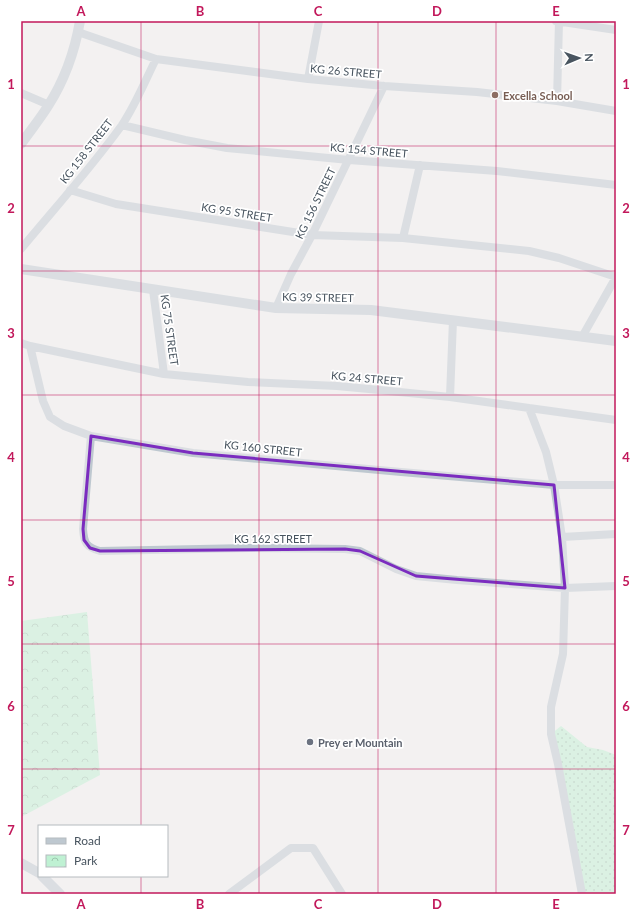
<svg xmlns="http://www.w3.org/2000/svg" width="637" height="915" font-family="Lato,sans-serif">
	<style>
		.grass { fill: url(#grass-dots) }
		.park { fill: url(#park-crowns) }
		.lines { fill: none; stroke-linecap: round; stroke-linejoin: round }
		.minor { stroke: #bec8d0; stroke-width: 8 }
		.tertiary { stroke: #bec8d0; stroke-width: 10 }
		.marked { fill: none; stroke: #7b2cbf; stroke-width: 3; stroke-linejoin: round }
		.grid { fill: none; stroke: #c2185b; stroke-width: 1; stroke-opacity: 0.55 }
		.education-dot { fill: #8d6e63; stroke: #fff; stroke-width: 1.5 }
		.worship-dot { fill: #6b7280; stroke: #fff; stroke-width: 1.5 }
		.labels { text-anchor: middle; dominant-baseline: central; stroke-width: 3.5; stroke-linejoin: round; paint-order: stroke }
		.street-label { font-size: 11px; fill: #48545f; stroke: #fff }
		.education-label { font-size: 11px; font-weight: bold; fill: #785e54; stroke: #fff; text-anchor: start }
		.worship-label { font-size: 11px; font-weight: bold; fill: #5b616d; stroke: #fff; text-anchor: start }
		.neatline { fill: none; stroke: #c2185b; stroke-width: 1.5 }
		.grid-label { font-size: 13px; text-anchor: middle; font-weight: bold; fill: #c2185b }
	</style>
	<defs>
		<pattern id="grass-dots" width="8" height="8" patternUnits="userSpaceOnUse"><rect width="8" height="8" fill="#bff1d3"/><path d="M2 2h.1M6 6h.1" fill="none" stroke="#9dc6ae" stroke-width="1.8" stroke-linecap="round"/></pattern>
		<pattern id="park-crowns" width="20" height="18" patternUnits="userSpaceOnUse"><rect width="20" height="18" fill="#bff1d3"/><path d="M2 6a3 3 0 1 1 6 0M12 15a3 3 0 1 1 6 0" fill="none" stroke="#9dc6ae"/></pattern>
	</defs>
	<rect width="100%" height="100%" fill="#f3f1f1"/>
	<path class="grass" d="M561,726L587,747L603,750L616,755V894H582L551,734Z"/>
	<path class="park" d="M87,612L100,775L21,817V621Z"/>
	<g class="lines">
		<path class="minor" d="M556,21L616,30
			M78,32L156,59L308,79L384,86L477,92L557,101L616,111
			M308,79L319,21
			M21,93L49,105
			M557,101L559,21
			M122,125L185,140L227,148L349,160L497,171L616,185
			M70,190L116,204L312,235L403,238L529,251L559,258L616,277
			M403,238L420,165
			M21,249C55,208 91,168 122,125C136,104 145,81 156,59
			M153,290L164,374
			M276,308L291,274L312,235L384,86
			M582,337L616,277
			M21,343L30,346L164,374L248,382L337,386L369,389L450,397L529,408L546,452L554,485L562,537L565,588L563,654L551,707V734L558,764L582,894
			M30,346L43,401L50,417L64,426L91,436L193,453L401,472L554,485H616
			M450,397L453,320
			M529,408L616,420
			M91,436L83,529C84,543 86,547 100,551L249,548L345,549L360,551L396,569L416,576L457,580L565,588L616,586
			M562,537L616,534
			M229,894L291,848H313L342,894"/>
		<path class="tertiary" d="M21,144C30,131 40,119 48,106C64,81 75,50 80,21
			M21,269L276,308L371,310L616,341
			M21,863L39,873
			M42,876L60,894"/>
	</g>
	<path d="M0 0H637V915H0ZM91,436L193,453L554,485L565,588L416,576L360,551L345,549L100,551L90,548L84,540L83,529Z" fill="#f3f1f1" fill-opacity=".55" fill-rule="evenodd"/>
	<path class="marked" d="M91,436L193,453L554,485L565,588L416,576L360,551L345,549L100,551L90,548L84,540L83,529Z"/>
	<path class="grid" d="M141,21V826M259,21V894M378,21V894M496,21V894M21,146H616M21,271H616M21,395H616M21,520H616M21,644H616M21,769H616M141,876V894"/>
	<circle class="education-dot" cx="495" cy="95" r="4"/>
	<circle class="worship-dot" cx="310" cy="742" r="4"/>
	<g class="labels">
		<g class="street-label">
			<text transform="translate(346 71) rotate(5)">KG 26 STREET</text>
			<text transform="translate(369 150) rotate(5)">KG 154 STREET</text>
			<text transform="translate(86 151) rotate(-52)">KG 158 STREET</text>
			<text transform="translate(315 203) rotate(-64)">KG 156 STREET</text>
			<text transform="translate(237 212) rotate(9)">KG 95 STREET</text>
			<text transform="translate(318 297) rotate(1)">KG 39 STREET</text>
			<text transform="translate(170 330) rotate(82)">KG 75 STREET</text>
			<text transform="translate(367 378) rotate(5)">KG 24 STREET</text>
			<text transform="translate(263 448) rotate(6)">KG 160 STREET</text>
			<text x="273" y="538">KG 162 STREET</text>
		</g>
		<g class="education-label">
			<text x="503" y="95">Excella School</text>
		</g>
		<g class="worship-label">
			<text x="318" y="742">Prey er Mountain</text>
		</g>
	</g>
	<rect width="637" height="915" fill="none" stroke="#ffffff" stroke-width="44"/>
	<rect x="38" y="825" width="130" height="52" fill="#ffffff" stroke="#b6bbbf"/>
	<rect x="46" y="838" width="20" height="6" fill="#bec8d0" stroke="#b6bbbf"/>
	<text x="74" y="845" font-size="12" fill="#48545f">Road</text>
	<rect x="46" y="855" width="20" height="12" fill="url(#park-crowns)" stroke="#b6bbbf"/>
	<text x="74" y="865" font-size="12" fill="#48545f">Park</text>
	<g transform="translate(579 58) rotate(88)" stroke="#ffffff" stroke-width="3" paint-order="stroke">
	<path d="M0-3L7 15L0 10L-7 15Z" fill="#48545f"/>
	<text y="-6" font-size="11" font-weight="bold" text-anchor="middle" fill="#48545f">N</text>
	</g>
	<rect x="22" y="22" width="593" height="871" class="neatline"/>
	<g class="grid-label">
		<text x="81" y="16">A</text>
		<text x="200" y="16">B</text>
		<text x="318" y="16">C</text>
		<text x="437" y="16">D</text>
		<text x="556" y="16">E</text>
		<text x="11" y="89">1</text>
		<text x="626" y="89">1</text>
		<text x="11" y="213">2</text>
		<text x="626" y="213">2</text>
		<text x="11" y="338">3</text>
		<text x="626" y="338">3</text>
		<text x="11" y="462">4</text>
		<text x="626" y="462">4</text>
		<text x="11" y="586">5</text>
		<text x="626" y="586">5</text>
		<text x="11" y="711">6</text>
		<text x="626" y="711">6</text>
		<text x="11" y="835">7</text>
		<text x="626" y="835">7</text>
		<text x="81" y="909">A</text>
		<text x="200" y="909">B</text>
		<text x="318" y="909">C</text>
		<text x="437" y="909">D</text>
		<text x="556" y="909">E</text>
	</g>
</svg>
